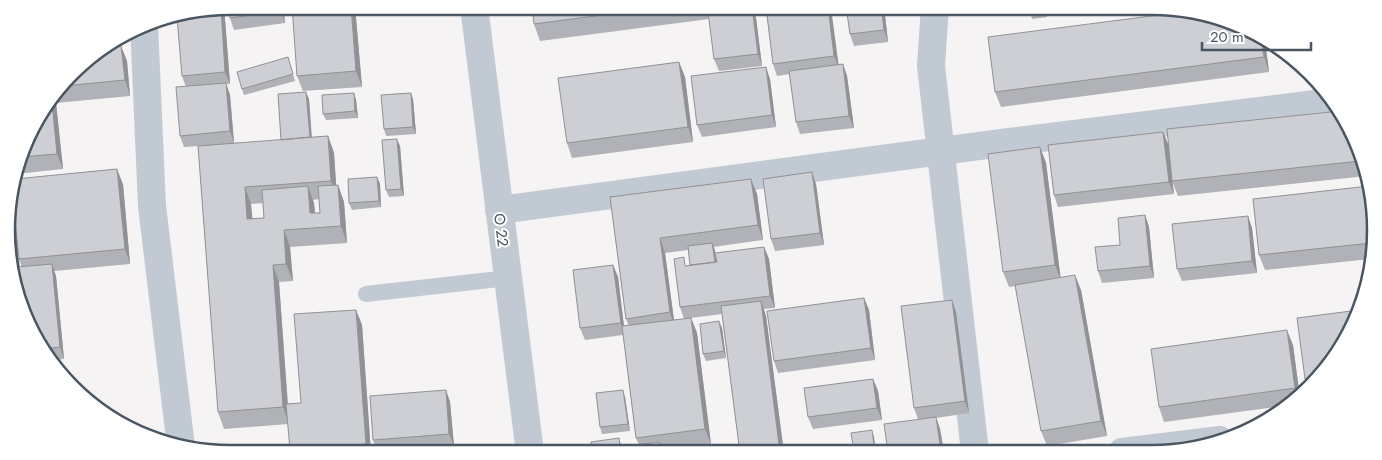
<svg xmlns="http://www.w3.org/2000/svg" width="1382" height="460" font-family="Jost,sans-serif">
	<style>
		.lines { fill: none; stroke-linecap: round; stroke-linejoin: round }
		.service { stroke: #c1cad2; stroke-width: 16 }
		.minor { stroke: #c1cad2; stroke-width: 28 }
		.tertiary { stroke: #c1cad2; stroke-width: 28 }
		.wall { fill: #b0b2b7; fill-rule: evenodd }
		.shaded-wall { fill: #909195 }
		.building { fill: #cdcfd5; stroke: #909195 }
		.labels { text-anchor: middle; dominant-baseline: central; stroke-width: 4; stroke-linejoin: round; paint-order: stroke }
		.street-label { font-size: 15px; fill: #4a5661; stroke: #fff }
		.rim { fill: none; stroke: #4a5661; stroke-width: 2.5 }
	</style>
	<rect width="100%" height="100%" fill="#f5f3f3"/>
	<g class="lines">
		<path class="service" d="M366,294L508,278"/>
		<path class="minor" d="M935,6L931,66L975,452
			M144,24L152,206L181,447
			M499,210L1009,142L1331,102
			M1122,452L1220,440"/>
		<path class="tertiary" d="M474,6L530,453"/>
	</g>
	<path class="wall" d="M230,6H283L285,23L234,30L230,18Z
		M355,6L362,87L303,91L297,76Z
		M532,6H830L838,64H843L847,76L854,128L800,134L796,122L790,74L777,76L773,64L766,12L754,13L756,18L762,66L719,71L714,59L709,19L540,41L534,24Z
		M846,6H884L888,42L854,46L850,34Z
		M1046,6L1047,17L1032,19L1030,12Z
		M224,7L230,84H226L230,95L234,143L281,140L309,99L312,137L328,136L334,153L336,185H338L344,202L347,243L290,247L293,281L279,282L288,404L301,403L356,310L362,325L371,453L291,454L290,450L288,424L224,429L218,412L198,146L184,147L180,136L186,87L182,76ZM319,199L320,213H315L314,203L313,200ZM263,203L264,218H252L251,204Z
		M1265,41L1269,72L1001,107L995,92Z
		M121,46L127,61L130,96L56,103L63,169L16,174L29,131L82,62Z
		M1285,51L1288,52L1291,55L1287,56Z
		M288,57L295,81L244,95L242,89Z
		M679,62L685,77L693,142L572,158L567,143Z
		M770,79L776,127L702,137L697,125Z
		M354,93L356,100L358,118L326,120L323,114Z
		M411,93L413,99L416,134L386,136L384,129Z
		M1346,118L1366,176L1178,196L1172,181L1174,194L1058,207L1054,195L1163,132L1168,144Z
		M400,146L404,196L389,197L386,190Z
		M1040,147L1046,163L1060,277L1081,290L1107,436L1047,446L1041,431L1015,286L1009,287L1003,272Z
		M1366,176L1374,201L1370,259L1265,270L1259,255L1368,186Z
		M377,177L380,184L381,207L352,210L349,203Z
		M751,179L757,194L763,240L713,247L716,262L764,247L769,259L775,308L764,309L766,316L784,453H740L722,314L691,318L697,333L711,444L662,451L663,453L639,445L636,438L623,335L585,340L580,328L613,265L618,277L624,326H629L626,319L610,197ZM688,250L690,265L680,307L684,319L674,320L665,253Z
		M123,184L130,264L54,271L56,276L64,359L50,360L44,355L14,288L8,201ZM16,237L19,259L22,267H19Z
		M816,184L824,245L775,251L771,239Z
		M1145,215L1149,227L1154,278L1102,283L1098,271Z
		M1248,216L1252,228L1257,273L1182,281L1177,269Z
		M864,298L869,310L875,360L778,373L774,361Z
		M952,300L956,312L969,413L936,418L940,429L944,452H888L918,419L914,408Z
		M722,328L726,358L706,361L703,354Z
		M1346,342L1308,387L1305,379Z
		M1293,345L1300,398L1290,405L1164,422L1159,407Z
		M873,379L878,391L882,420L813,429L808,417Z
		M446,390L450,402L454,446L377,452L373,440Z
		M625,397L630,431L602,434L600,427Z"/>
	<path class="shaded-wall" d="M280,6H283L285,23L281,11Z
		M351,6H355L362,87L356,71Z
		M828,6H830L831,8L839,68L834,56Z
		M881,6H884L888,42L884,30Z
		M1044,6H1046L1047,17L1045,10Z
		M224,7L230,84L225,72L221,8Z
		M752,7L756,18L762,66L758,54Z
		M1261,39L1265,41L1269,72L1264,57Z
		M121,46L127,61L130,96L125,80Z
		M679,62L685,77L693,142L688,127Z
		M843,64L847,76L854,128L849,116Z
		M766,67L770,79L776,127L772,115Z
		M226,83L230,95L234,143L230,131Z
		M306,92L309,99L312,146L310,139Z
		M354,93L356,100L358,118L355,111Z
		M411,93L413,99L416,134L413,127Z
		M54,98L56,103L63,169L57,154L52,102Z
		M1163,132L1168,144L1174,194L1169,182Z
		M328,136L334,153L337,198L331,181Z
		M397,139L400,146L404,196L401,189Z
		M1040,147L1046,163L1061,280L1055,265Z
		M117,169L123,184L130,264L125,249Z
		M812,172L816,184L824,245L820,233Z
		M377,177L380,184L381,207L379,201Z
		M751,179L757,194L763,240L758,225Z
		M338,185L344,202L347,243L341,226Z
		M308,186L314,203L316,228L310,213Z
		M245,187L251,204L254,236L247,219Z
		M12,189L21,279L16,267L9,197Z
		M1145,215L1149,227L1154,278L1150,266Z
		M1248,216L1252,228L1257,273L1252,261Z
		M284,230L290,247L293,281L286,264Z
		M660,238L665,253L675,328L670,312Z
		M712,243L715,250L717,270L715,263Z
		M764,247L769,259L775,308L770,296Z
		M52,264L56,276L64,359L60,347Z
		M273,265L279,282L289,424L283,407Z
		M613,265L618,277L625,335L621,323Z
		M1075,275L1081,290L1107,436L1101,421Z
		M864,298L869,310L875,360L871,348Z
		M952,300L956,312L969,413L965,401Z
		M761,301L766,316L784,453H780Z
		M356,310L362,325L371,453H369L366,444Z
		M691,318L697,333L711,444L705,429Z
		M719,321L722,328L726,358L724,351Z
		M1287,330L1293,345L1300,398L1299,399L1295,388Z
		M873,379L878,391L882,420L877,408Z
		M446,390L450,402L454,446L449,434Z
		M623,390L625,397L630,431L628,424Z
		M936,417L940,429L944,452H941Z
		M872,430L874,437L876,452H875Z
		M619,438L621,445L622,453H621Z
		M659,442L663,453H661Z"/>
	<path class="building" d="M230,6H280L281,11L230,18L228,7Z
		M292,6H351L356,71L297,76Z
		M532,6H671L534,24Z
		M766,6H828L834,56L773,64Z
		M846,6H881L884,30L850,34Z
		M1029,6H1044L1045,10L1030,12Z
		M752,7L758,54L714,59L708,12Z
		M221,8L225,72L182,76L177,17Z
		M1190,11L1210,14L1261,39L1264,57L995,92L988,37Z
		M121,46L125,80L64,86L82,62L105,48Z
		M288,57L293,74L242,89L237,72Z
		M679,62L688,127L567,143L558,78Z
		M843,64L849,116L796,122L789,71Z
		M766,67L772,115L697,125L691,76Z
		M226,83L230,131L180,136L176,87Z
		M306,92L310,137L281,140L278,94Z
		M354,93L355,111L323,114L322,95Z
		M411,93L413,127L384,129L381,95Z
		M52,102L57,154L21,157L29,131Z
		M1340,111L1346,118L1360,161L1172,181L1167,129Z
		M1163,132L1169,182L1054,195L1048,145Z
		M328,136L331,181L245,187L247,219L264,218L262,190L308,186L310,213H320L318,186L338,185L341,226L284,230L286,264L273,265L283,407L218,412L198,146Z
		M397,139L401,189L386,190L382,140Z
		M1040,147L1055,265L1003,272L988,154Z
		M117,169L125,249L19,259L12,190L15,179Z
		M812,172L820,233L771,239L763,179Z
		M377,177L379,201L349,203L348,179Z
		M751,179L758,225L660,238L670,312L626,319L610,197Z
		M1369,186L1374,201L1371,243L1259,255L1253,199Z
		M9,197L16,267L52,264L60,347L41,349L14,288L8,201Z
		M1145,215L1150,266L1098,271L1095,247L1120,245L1118,218Z
		M1248,216L1252,261L1177,269L1172,224Z
		M712,243L715,262L690,265L688,246Z
		M764,247L770,296L680,307L674,259L684,257L685,266L717,262L715,253Z
		M613,265L621,323L580,328L573,270Z
		M1075,275L1101,421L1041,431L1015,285Z
		M864,298L871,348L774,361L767,311Z
		M952,300L965,401L914,408L901,306Z
		M761,301L780,453H740L721,306Z
		M356,310L366,444L290,450L286,404L301,403L294,314Z
		M1359,310L1346,342L1316,378L1305,379L1297,318Z
		M691,318L705,429L636,438L622,326Z
		M719,321L724,351L703,354L700,324Z
		M1287,330L1295,388L1159,407L1151,349Z
		M873,379L877,408L808,417L804,388Z
		M446,390L449,434L373,440L370,396Z
		M623,390L628,424L600,427L596,393Z
		M936,417L941,452H888L884,424Z
		M872,430L875,452H854L851,433Z
		M619,438L621,453H592L591,442Z
		M659,442L661,453H623L622,447Z"/>
	<g class="labels">
		<g class="street-label">
			<text transform="translate(501 230) rotate(83)">O 22</text>
		</g>
	</g>
	<path d="M0 0H1382V460H0ZM230 15H1152A215 215 0 0 1 1367 230V230A215 215 0 0 1 1152 445H230A215 215 0 0 1 15 230V230A215 215 0 0 1 230 15Z" fill="#fff" fill-rule="evenodd"/>
	<path class="rim" d="M230 15H1152A215 215 0 0 1 1367 230V230A215 215 0 0 1 1152 445H230A215 215 0 0 1 15 230V230A215 215 0 0 1 230 15Z"/>
	<path d="M1202 42v8h109v-8" fill="none" stroke="#4a5661" stroke-width="2.5"/>
	<text x="1210" y="42" font-size="15" fill="#4a5661" stroke="#ffffff" stroke-width="4" paint-order="stroke">20 m</text>
</svg>
